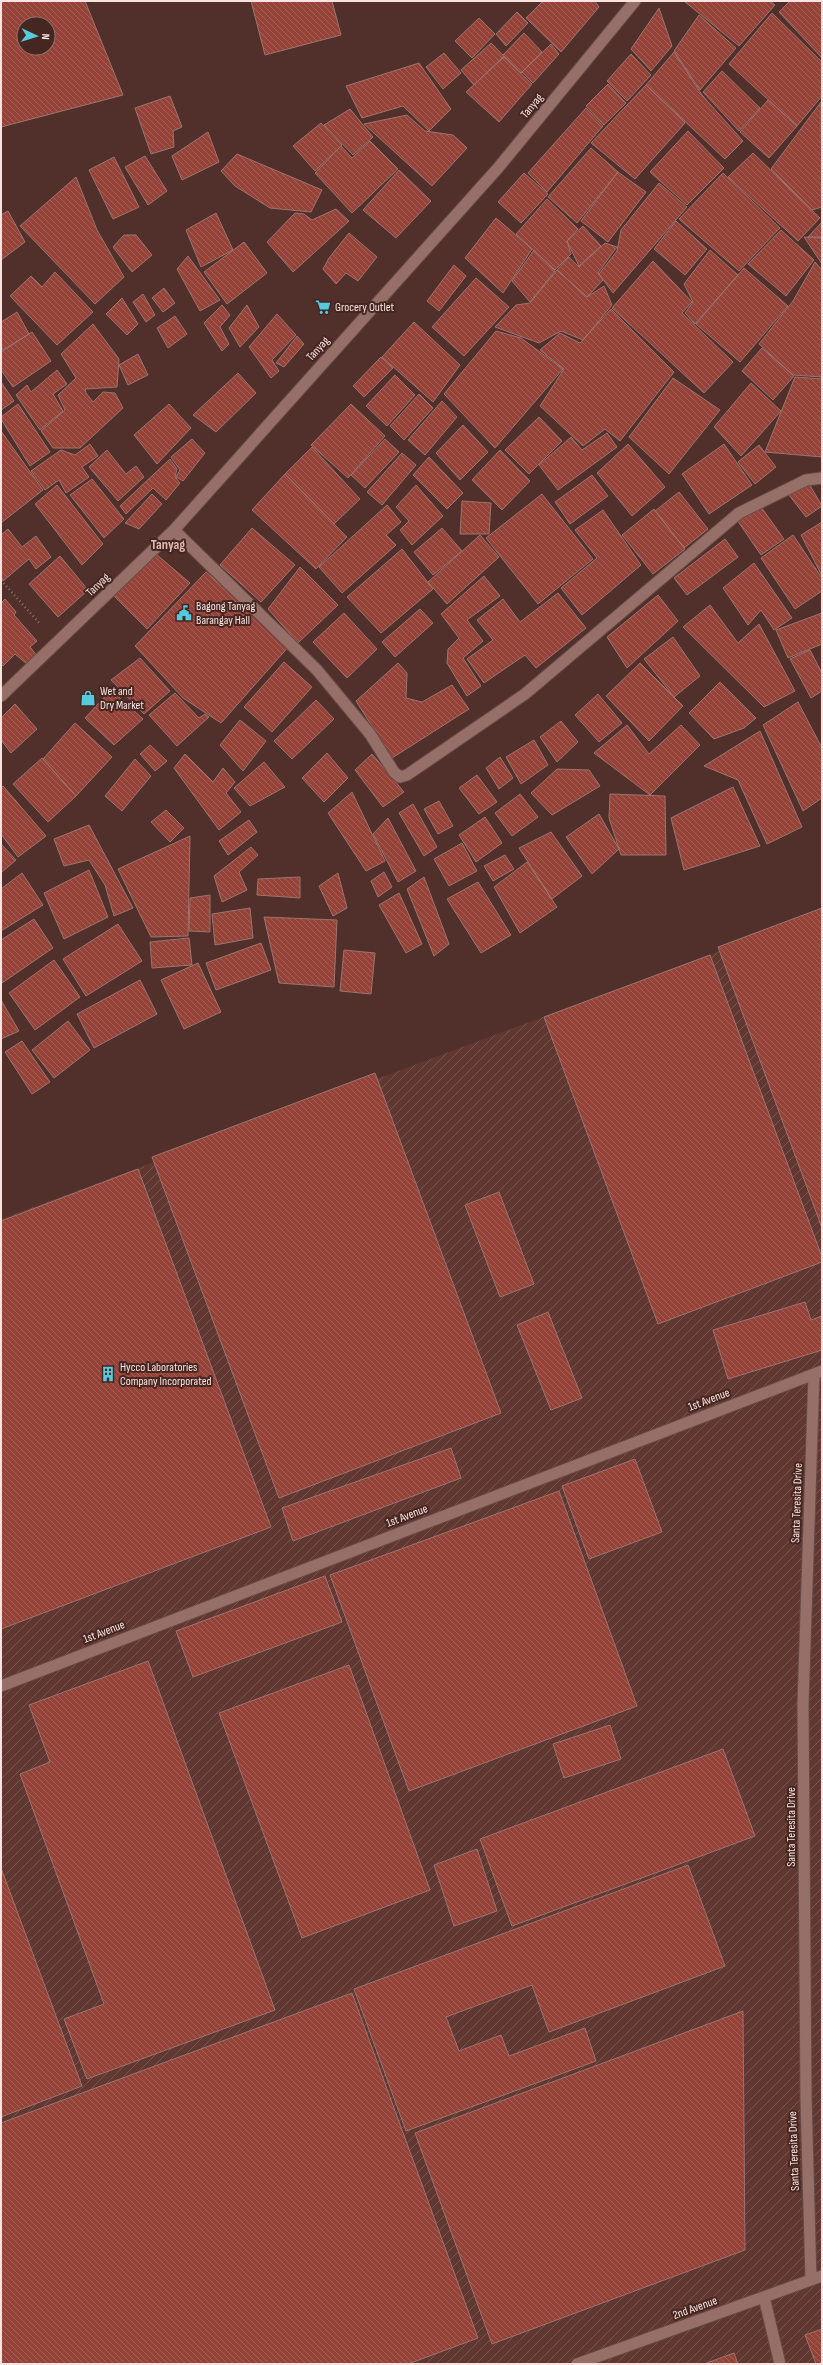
<svg xmlns="http://www.w3.org/2000/svg" width="823" height="2365" font-family="'Sofia Sans Condensed',sans-serif">
	<style>
		.industrial { fill: url(#industrial-furrows) }
		.building { fill: url(#building-back-hatch); stroke: #9b746e; fill-rule: evenodd }
		.lines { fill: none; stroke-linecap: round; stroke-linejoin: round }
		.minor-casing { stroke: #694c48; stroke-width: 13 }
		.path { stroke: #8d6f6b; stroke-width: 2.5; stroke-dasharray: 1 3; stroke-linecap: butt }
		.minor { stroke: #966f69; stroke-width: 11 }
		.labels { text-anchor: middle; dominant-baseline: central; stroke-width: 4; stroke-linejoin: round; paint-order: stroke }
		.street-label { font-size: 12px; fill: #fae3e0; stroke: #462621 }
		.poi-label { font-size: 12px; fill: #fae3e0; stroke: #462621; text-anchor: start }
		.quarter-label { font-size: 14px; font-weight: bold; fill: #e3b9b2; stroke: #462621 }
	</style>
	<defs>
		<pattern id="industrial-furrows" width="10" height="10" patternUnits="userSpaceOnUse"><rect width="10" height="10" fill="#603731"/><path d="M-1 1l2-2M0 10L10 0M9 11l2-2" fill="none" stroke="#78544f"/></pattern>
		<pattern id="building-back-hatch" width="6" height="6" patternUnits="userSpaceOnUse"><rect width="6" height="6" fill="#954339"/><path d="M-1 5l2 2M0 0l6 6M5-1l2 2" fill="none" stroke="#a55e55"/></pattern>
	</defs>
	<rect width="100%" height="100%" fill="#51302b"/>
	<path class="industrial" d="M822,913V2364H1V1219Z"/>
	<path class="building" d="M1,1H85L123,95L1,127ZM24,24H48V48H24Z
		M251,1H332L341,35L265,55Z
		M543,1H595L599,7L561,52L526,18Z
		M684,1H770L775,5L739,46Z
		M790,1H822V58L779,12Z
		M659,8L672,46L651,71L631,49Z
		M517,12L528,23L506,46L496,34Z
		M772,13L822,62V96L797,126L729,64Z
		M699,15L736,48L700,90L674,51Z
		M479,18L495,34L472,58L455,41Z
		M524,33L542,52L521,73L503,55Z
		M491,43L504,56L474,85L461,70Z
		M551,44L559,54L533,83L522,72Z
		M674,52L702,95L743,141L725,159L646,85Z
		M444,53L461,73L443,89L426,67Z
		M631,54L651,75L627,101L607,81Z
		M504,57L532,84L499,122L466,92Z
		M419,63L451,109L429,131L403,106L362,118L346,86Z
		M722,71L760,108L739,131L703,92Z
		M608,84L626,103L604,125L586,106Z
		M646,85L685,123L635,179L591,143Z
		M170,96L182,127L173,131L174,147L151,154L135,108Z
		M768,100L797,126L769,158L740,132Z
		M821,102L822,207L812,210L771,169Z
		M586,108L603,126L547,192L528,173Z
		M350,109L373,137L353,155L324,125Z
		M407,115L425,131L453,135L467,148L432,186L364,124Z
		M321,123L342,145L315,171L293,146Z
		M688,131L724,168L687,205L650,172Z
		M208,132L219,162L182,180L172,156Z
		M370,141L398,169L352,213L315,173L341,146L352,158Z
		M591,148L618,172L577,223L548,197Z
		M753,153L820,218L798,241L728,177Z
		M237,154L322,190L311,212L270,208L235,186L221,171Z
		M145,156L167,191L148,205L125,167Z
		M114,157L139,207L113,219L89,170Z
		M399,170L431,201L396,238L363,210Z
		M618,172L646,192L608,242L581,221Z
		M524,173L548,194L521,223L498,202Z
		M723,173L780,228L739,271L679,219Z
		M76,177L97,230L124,277L95,304L20,226Z
		M659,183L687,207L613,293L599,274L617,251L621,230Z
		M547,199L578,229L567,241L571,254L555,270L516,234Z
		M336,209L349,221L293,272L267,242L295,213L304,214L312,220Z
		M8,211L25,242L1,260V215Z
		M216,213L233,250L201,267L186,230Z
		M496,218L532,249L503,293L465,258Z
		M676,221L707,249L685,275L654,249Z
		M822,222V237H808Z
		M583,226L601,246L579,266L567,241Z
		M781,230L814,260L786,296L748,264Z
		M349,233L377,257L358,281L346,273L336,284L323,269L329,258Z
		M124,235H136L152,255L132,272L113,247Z
		M804,237L822,238V264Z
		M244,242L267,273L227,304L204,272Z
		M605,243L617,247L598,273L603,280L587,297L557,270L569,257L579,267Z
		M534,250L555,271L530,302L512,281Z
		M710,250L738,275L695,324L685,313L693,302L684,284Z
		M188,256L220,300L200,311L177,269Z
		M653,261L692,302L682,313L733,362L704,393L612,308Z
		M815,262L822,270V377L793,375L759,344L793,301Z
		M454,265L466,276L439,311L427,301Z
		M744,268L788,306L740,362L696,324Z
		M557,270L587,297L604,286L612,305L583,340L561,331L539,343L495,327L516,305L530,303Z
		M55,272L93,312L57,345L10,296L31,276L42,287Z
		M476,278L509,307L464,356L432,327Z
		M164,288L175,303L163,312L152,298Z
		M143,294L155,315L146,322L133,302Z
		M122,298L138,324L127,335L106,314Z
		M222,305L230,315L220,327L229,344L222,351L204,323Z
		M247,305L259,327L240,347L229,328Z
		M611,309L674,372L620,441L605,429L583,446L540,406L564,369L540,350L560,333L580,343Z
		M17,312L29,334L3,350L1,346V322Z
		M277,314L296,335L272,360L279,371L271,378L249,347Z
		M175,316L187,334L168,348L157,328Z
		M414,322L460,365L433,402L382,357Z
		M93,324L119,359L117,387L85,389L86,393L93,402L103,392L115,393L123,408L80,448H53L41,431L65,410L58,395L76,378L61,354Z
		M496,331L521,338L563,369L495,448L444,394Z
		M32,332L51,361L13,387L1,370V352Z
		M297,336L304,344L284,367L276,363Z
		M762,348L794,376L773,400L742,371Z
		M138,354L148,375L128,385L119,365Z
		M381,357L393,368L364,397L353,386Z
		M57,370L67,384L53,394L63,411L40,430L16,395L27,385L31,392Z
		M238,373L256,393L216,432L193,415Z
		M395,375L415,395L387,426L366,406Z
		M795,377L822,379V457L765,452Z
		M673,378L720,410L669,474L629,437Z
		M1,382L14,401L1,410Z
		M751,383L781,411L741,456L714,427Z
		M419,394L433,408L404,440L390,426Z
		M442,401L457,417L425,455L408,440Z
		M18,404L50,452L30,466L1,419V417Z
		M169,404L191,428L157,464L134,435Z
		M351,404L385,436L348,478L311,445Z
		M539,417L562,441L529,474L505,450Z
		M463,425L488,452L460,480L436,453Z
		M1,431L43,490L1,523Z
		M607,433L617,447L558,490L539,465L571,437L582,450Z
		M192,439L205,453L183,481L176,477L180,470L171,457Z
		M385,439L399,452L365,488L351,475Z
		M90,444L98,456L82,467L89,477L66,493L59,480L45,490L31,471L61,450L75,455Z
		M628,444L665,487L632,516L597,473Z
		M724,444L752,485L709,514L682,474Z
		M759,445L776,467L755,484L738,462Z
		M312,447L360,499L334,524L285,474Z
		M107,450L126,474L136,466L144,477L118,501L89,467Z
		M500,450L530,481L502,510L472,480Z
		M402,453L416,465L382,505L367,492Z
		M429,457L463,493L447,509L413,475Z
		M170,459L177,469L175,477L180,483L166,500L153,488L126,514L120,506Z
		M285,474L347,537L316,569L252,510Z
		M592,475L608,496L570,524L555,502Z
		M92,479L124,519L104,538L70,495Z
		M808,482L822,506L806,517L789,495Z
		M57,485L103,544L82,565L35,504Z
		M416,485L443,516L412,545L400,530L409,521L396,507Z
		M679,492L708,529L684,548L655,511Z
		M152,494L162,504L139,529L125,523Z
		M542,494L593,559L538,604L486,538Z
		M462,501L491,503L489,534H460Z
		M759,504L784,539L761,555L737,520Z
		M387,505L401,522L386,535L396,545L342,593L319,567Z
		M654,509L685,549L653,574L622,535Z
		M603,510L641,565L582,615L561,588L597,558L575,530Z
		M822,522V576L801,535Z
		M252,528L295,565L261,602L220,565Z
		M442,528L462,551L433,575L414,552Z
		M8,529L22,547L36,536L51,557L36,569L29,559L3,581L1,577V535Z
		M480,535L499,557L447,604L428,582Z
		M793,535L822,578V591L795,609L761,558Z
		M725,539L738,557L687,595L674,578Z
		M402,549L433,589L381,633L347,597Z
		M156,554L190,583L147,629L112,594Z
		M60,556L88,590L58,617L29,584Z
		M754,563L792,618L774,630L761,610L748,625L723,588Z
		M300,567L338,605L298,643L268,609Z
		M206,572L290,645L221,723L183,698L135,646Z
		M484,576L500,596L467,620L483,641L463,658L481,686L467,696L447,663L448,649L459,638L441,614Z
		M558,593L586,628L536,668L525,655L484,683L467,659L493,640L477,620L503,599L520,622Z
		M658,595L678,621L627,668L607,637Z
		M5,599L16,612L14,615L37,641L30,647L37,656L28,665L15,654L3,666L1,664V603Z
		M710,605L738,643L759,624L795,691L764,707L683,627Z
		M420,609L433,623L395,657L382,642Z
		M344,613L377,649L347,678L313,642Z
		M822,613V644L788,658L776,630Z
		M673,637L700,676L674,697L644,659Z
		M810,650L822,673V691L811,698L790,659Z
		M140,658L170,691L144,714L111,680Z
		M284,662L312,687L272,732L244,707Z
		M398,663L407,673L406,698L422,702L452,685L469,709L392,758L356,701Z
		M640,663L683,706L649,741L606,696Z
		M720,682L756,718L744,728L714,739L689,713Z
		M111,690L143,719L114,745L85,718Z
		M175,693L199,718L205,714L209,717L177,746L149,715Z
		M598,694L622,723L599,742L575,715Z
		M316,700L334,719L292,759L274,741Z
		M798,702L822,748V798L803,811L763,725Z
		M15,704L37,729L11,753L1,740V718Z
		M240,720L266,741L243,771L220,745Z
		M561,721L578,742L557,762L540,737Z
		M75,723L112,757L76,796L43,759Z
		M627,725L649,754L681,725L700,745L650,795L594,753Z
		M760,731L802,827L767,844L738,780L704,766Z
		M534,740L548,765L521,784L506,757Z
		M150,745L167,761L155,771L140,754Z
		M327,753L348,778L324,802L302,778Z
		M185,754L213,782L223,768L235,782L226,793L241,812L219,830L174,768Z
		M372,754L404,792L383,807L355,770Z
		M500,757L513,778L499,789L486,768Z
		M42,758L76,796L48,822L13,784Z
		M135,759L151,776L122,811L105,796Z
		M264,762L285,787L250,806L234,788Z
		M557,769L589,770L600,786L552,815L531,793Z
		M477,775L497,802L479,814L459,788Z
		M3,786L46,836L18,857L1,834V788Z
		M733,787L760,846L684,870L671,818Z
		M352,792L385,861L366,871L328,813Z
		M520,794L538,817L512,836L495,813Z
		M610,794L665,796L666,855H621L609,818Z
		M439,801L453,826L438,834L424,809Z
		M413,804L437,847L424,856L399,813Z
		M166,810L184,828L170,842L151,822Z
		M599,814L619,849L592,874L566,837Z
		M485,817L502,843L476,862L459,835Z
		M388,818L416,871L398,882L373,834Z
		M249,820L257,832L228,855L219,841Z
		M89,825L133,908L114,916L105,885L89,860L64,866L54,839Z
		M551,832L582,876L552,899L519,848Z
		M190,836L188,936L151,937L118,869Z
		M462,843L477,871L449,886L434,859Z
		M1,844L16,860L2,872L1,871Z
		M251,847L258,855L239,872L247,890L222,902L214,876Z
		M505,855L514,869L493,881L484,866Z
		M527,862L557,907L520,933L494,887Z
		M89,870L108,917L64,939L44,893Z
		M384,872L392,887L378,897L371,881Z
		M22,873L43,905L1,931V889Z
		M338,873L347,908L333,916L319,886Z
		M300,877V898L257,895L258,879Z
		M424,877L449,944L434,956L407,889Z
		M478,882L511,935L481,953L447,899Z
		M399,893L422,944L406,953L379,905Z
		M210,895V932L189,931L190,898Z
		M250,908L253,938L215,945L212,914Z
		M822,908V1228L718,947Z
		M264,917L337,920L334,987L279,983Z
		M34,919L53,948L2,983L1,940Z
		M118,924L142,961L86,996L63,959Z
		M189,938L192,965L152,968L150,942Z
		M261,943L271,970L216,990L206,963Z
		M344,950L375,953L371,994L340,991Z
		M710,955L822,1257V1262L658,1324L544,1017Z
		M54,960L80,997L35,1030L9,993Z
		M198,963L221,1012L184,1029L161,980Z
		M140,980L157,1014L94,1048L77,1014Z
		M1,1000L19,1031L1,1039Z
		M68,1021L90,1050L54,1078L32,1050Z
		M22,1041L50,1082L32,1094L5,1052Z
		M375,1073L501,1413L279,1498L152,1157Z
		M138,1169L271,1527L1,1629V1221Z
		M499,1192L534,1284L500,1297L465,1205Z
		M805,1302L811,1320L822,1316V1350L728,1379L713,1330Z
		M548,1312L582,1398L551,1410L517,1325Z
		M451,1448L461,1478L293,1541L282,1508Z
		M635,1459L662,1532L589,1559L562,1486Z
		M559,1491L637,1706L409,1791L330,1575Z
		M325,1576L342,1622L193,1677L176,1631Z
		M148,1661L275,2010L87,2079L64,2019L104,2004L20,1774L50,1762L29,1705Z
		M349,1665L430,1890L302,1938L219,1713Z
		M610,1725L621,1759L564,1778L553,1744Z
		M723,1749L755,1836L512,1926L480,1839Z
		M477,1849L497,1911L454,1926L434,1865Z
		M688,1865L725,1966L549,2032L532,1985L446,2017L459,2051L501,2035L509,2056L585,2028L596,2061L406,2131L354,1989Z
		M1,1868L82,2086L1,2117Z
		M352,1993L478,2338L408,2364H1V2123Z
		M743,2011L745,2250L492,2344L415,2133Z
		M822,2329V2364H816L805,2335Z
		M734,2353L738,2364H704Z"/>
	<g class="lines">
		<g class="minor-casing">
			<path id="minor" d="M174,530L317,670L370,734L394,772L400,777L407,775L525,694L739,513L806,480L822,478
				M1,696L174,530L498,168L635,1
				M1,1686L822,1371
				M811,2280L806,2098L803,1704L814,1374
				M764,2297L780,2364
				M577,2364L822,2276"/>
		</g>
		<path class="path" d="M1,580L40,624"/>
		<use href="#minor" class="minor"/>
	</g>
	<defs>
		<g id="supermarket-bare" transform="scale(1.2)"><path d="M-6-5.5h2.5l.6 2H6L4.5 2H-2.5L-4.4-4H-6ZM-1.5 3.2a1.3 1.3 0 1 0 .1 0ZM3 3.2a1.3 1.3 0 1 0 .1 0Z" fill="#54cadc" stroke="#462621" stroke-width="2.5" paint-order="stroke"/></g>
		<g id="civic-bare" transform="scale(1.2)"><path d="M-.6-6.5H3V-4.5H.6V-3L4-1V1h2V6H-6V1h2V-1L-.6-3ZM-1.2 2.5V6h2.4V2.5Z" fill="#54cadc" stroke="#462621" stroke-width="2.5" paint-order="stroke"/></g>
		<g id="shop-bare" transform="scale(1.2)"><path d="M-5-2.5h2.3a2.7 3.5 0 0 1 5.4 0H5L5.5 6h-11ZM-1.5-2.5h3a1.5 2.3 0 0 0-3 0Z" fill="#54cadc" stroke="#462621" stroke-width="2.5" paint-order="stroke"/></g>
		<g id="building-bare" transform="scale(1.2)"><path d="M-4-6H4V6H1V3H-1V6H-4ZM-2.5-4.3h1.7v1.8h-1.7ZM.8-4.3h1.7v1.8H.8ZM-2.5-1h1.7V.8h-1.7ZM.8-1h1.7V.8H.8Z" fill="#54cadc" stroke="#462621" stroke-width="2.5" paint-order="stroke"/></g>
	</defs>
	<g fill-rule="evenodd">
		<use href="#supermarket-bare" x="323" y="307"/>
		<use href="#civic-bare" x="184" y="613"/>
		<use href="#shop-bare" x="88" y="698"/>
		<use href="#building-bare" x="108" y="1374"/>
	</g>
	<g class="labels">
		<g class="street-label">
			<text transform="translate(532 106) rotate(-51)">Tanyag</text>
			<text transform="translate(318 349) rotate(-48)">Tanyag</text>
			<text transform="translate(98 585) rotate(-44)">Tanyag</text>
			<text transform="translate(709 1400) rotate(-21)">1st Avenue</text>
			<text transform="translate(797 1503) rotate(-88)">Santa Teresita Drive</text>
			<text transform="translate(407 1516) rotate(-21)">1st Avenue</text>
			<text transform="translate(104 1632) rotate(-21)">1st Avenue</text>
			<text transform="translate(791 1827) rotate(-90)">Santa Teresita Drive</text>
			<text transform="translate(794 2151) rotate(-92)">Santa Teresita Drive</text>
			<text transform="translate(695 2308) rotate(-20)">2nd Avenue</text>
		</g>
		<g class="poi-label">
			<text x="335" y="307">Grocery Outlet</text>
			<text x="196" y="606">Bagong Tanyag<tspan x="196" dy="14">Barangay Hall</tspan></text>
			<text x="100" y="691">Wet and<tspan x="100" dy="14">Dry Market</tspan></text>
			<text x="120" y="1367">Hycco Laboratories<tspan x="120" dy="14">Company Incorporated</tspan></text>
		</g>
		<g class="quarter-label">
			<text x="168" y="544">Tanyag</text>
		</g>
	</g>
	<rect width="823" height="2365" fill="none" stroke="#fae3e0" stroke-width="4"/>
	<g transform="translate(36 36) rotate(94)"><circle r="19" fill="#462621" stroke="#8e726d"/>
	<path d="M0-3L7 15L0 10L-7 15Z" fill="#54cadc"/>
	<text y="-6" font-size="11" font-weight="bold" text-anchor="middle" fill="#fae3e0">N</text>
	</g>
</svg>
